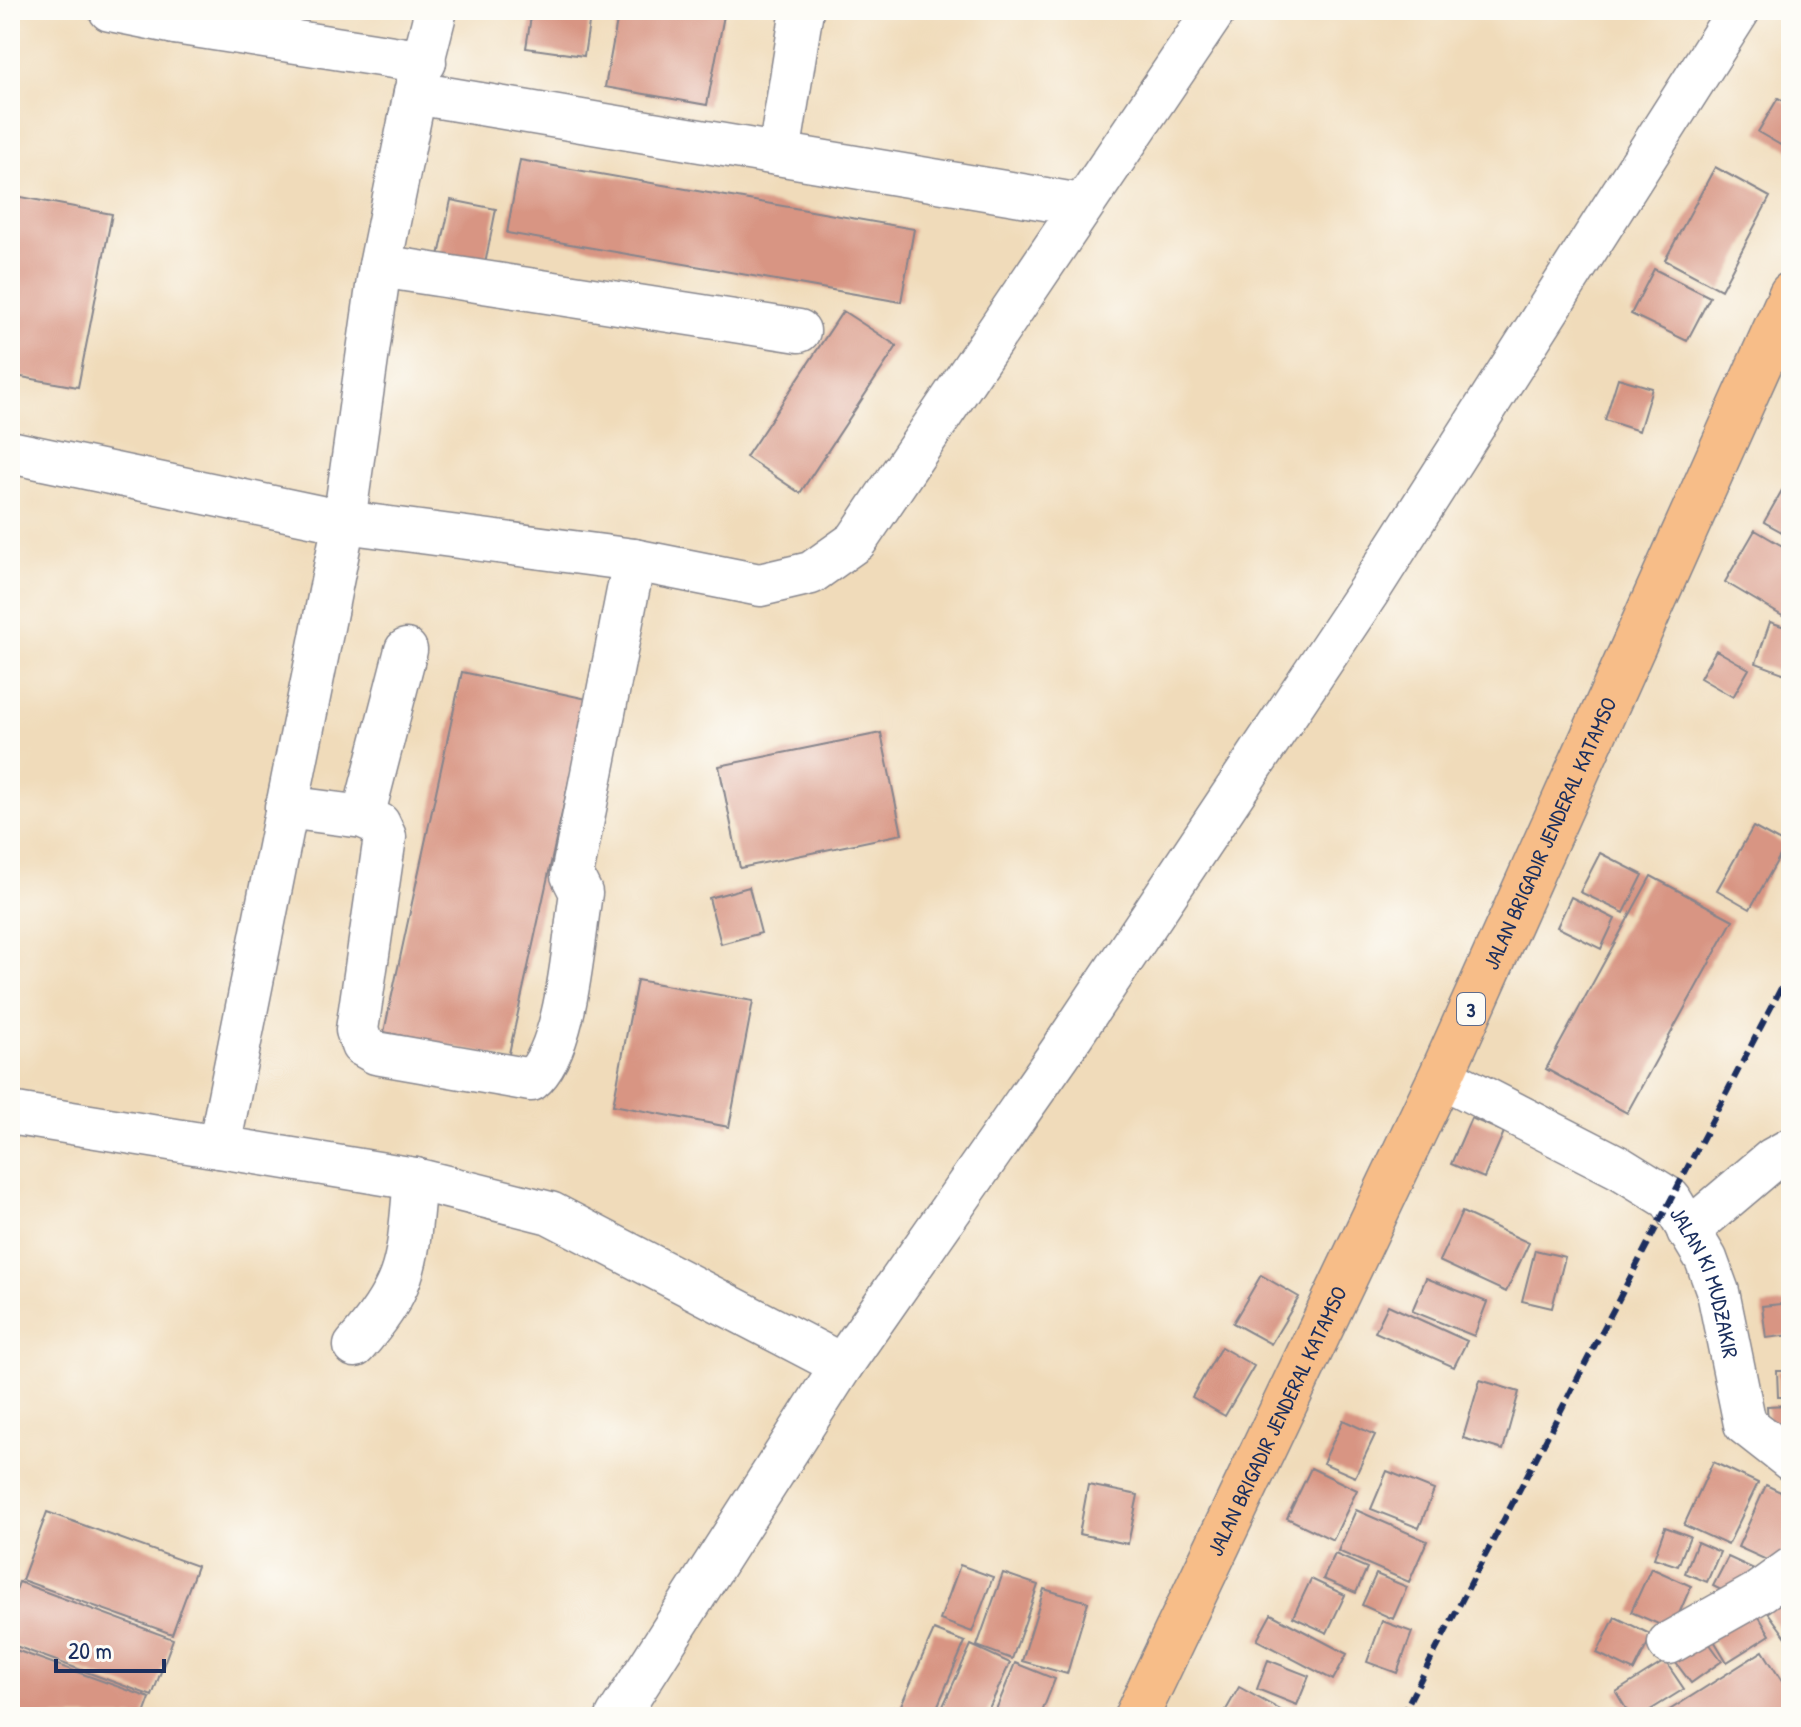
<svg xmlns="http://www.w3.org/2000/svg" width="1801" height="1727" font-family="'Patrick Hand',sans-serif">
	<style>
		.building { fill: #d89583 }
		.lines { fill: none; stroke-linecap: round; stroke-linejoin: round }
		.minor-casing { stroke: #86858c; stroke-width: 45 }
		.highway-casing { stroke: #86858c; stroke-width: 47 }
		.minor { stroke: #fff; stroke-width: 42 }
		.highway { stroke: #f7bd88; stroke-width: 44 }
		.rail { stroke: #1b2f5e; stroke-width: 6; stroke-dasharray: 12 6; stroke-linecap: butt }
		.labels { text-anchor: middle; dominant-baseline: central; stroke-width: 6; stroke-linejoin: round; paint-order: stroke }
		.shield { fill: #fdfcf7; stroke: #5f6c8c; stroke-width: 2 }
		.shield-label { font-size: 20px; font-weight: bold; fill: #1b2f5e }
		.street-label { font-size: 22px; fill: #1b2f5e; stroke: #fdfcf7 }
	</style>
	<rect width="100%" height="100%" fill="#fdfcf7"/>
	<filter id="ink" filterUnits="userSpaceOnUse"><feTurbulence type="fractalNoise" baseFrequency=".0125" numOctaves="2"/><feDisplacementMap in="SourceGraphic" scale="16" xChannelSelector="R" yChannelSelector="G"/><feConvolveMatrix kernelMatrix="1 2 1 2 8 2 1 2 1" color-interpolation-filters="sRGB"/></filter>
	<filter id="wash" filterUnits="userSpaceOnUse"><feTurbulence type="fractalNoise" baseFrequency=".006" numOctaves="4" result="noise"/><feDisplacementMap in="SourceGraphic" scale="32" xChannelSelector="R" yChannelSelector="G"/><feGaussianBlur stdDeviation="1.8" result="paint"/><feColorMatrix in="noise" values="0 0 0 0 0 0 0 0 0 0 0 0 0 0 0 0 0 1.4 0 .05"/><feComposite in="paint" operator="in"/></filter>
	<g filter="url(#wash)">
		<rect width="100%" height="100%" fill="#f0dbba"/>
		<g id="blocks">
			<path class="building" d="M532,10H591L584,56L526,48Z
				M619,10H725L707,105L605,87Z
				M1778,98L1791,105V151L1758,132Z
				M520,160L914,229L901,302L507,233Z
				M1715,167L1770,197L1721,290L1665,260Z
				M10,195L112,214L78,387L10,375Z
				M451,200L496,209L485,264L439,256Z
				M1654,269L1710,297L1687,341L1631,314Z
				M843,311L897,346L800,493L746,457Z
				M1618,378L1652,388L1639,431L1605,420Z
				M1785,485L1791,489V537L1764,522Z
				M1755,530L1791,551V621L1725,582Z
				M1770,622L1791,629V676L1756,663Z
				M1716,650L1749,669L1733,697L1700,678Z
				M462,672L587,699L508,1058L384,1032Z
				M881,733L902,834L740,868L719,766Z
				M1753,827L1786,845L1750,909L1717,890Z
				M1600,853L1643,875L1624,913L1580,892Z
				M1651,876L1733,920L1627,1113L1546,1069Z
				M749,887L761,933L721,944L709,898Z
				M1571,897L1615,919L1601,949L1557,927Z
				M637,980L753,1001L729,1127L613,1105Z
				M1471,1118L1504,1132L1484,1178L1451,1164Z
				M1462,1212L1529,1243L1506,1292L1439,1261Z
				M1535,1250L1565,1257L1552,1308L1522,1301Z
				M1261,1275L1299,1297L1271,1344L1233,1323Z
				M1426,1278L1487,1302L1474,1336L1412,1311Z
				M1791,1303V1335L1766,1338L1762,1306Z
				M1388,1305L1467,1341L1454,1367L1375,1332Z
				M1221,1347L1254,1366L1225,1416L1192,1397Z
				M1777,1371H1791V1397H1778Z
				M1480,1380L1519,1392L1503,1450L1463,1438Z
				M1791,1405V1441L1769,1442L1767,1406Z
				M1343,1420L1375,1435L1355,1477L1323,1463Z
				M1713,1462L1758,1483L1728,1545L1684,1525Z
				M1311,1468L1357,1490L1333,1540L1287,1518Z
				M1387,1471L1434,1490L1419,1528L1371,1509Z
				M1088,1485L1138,1495L1128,1544L1079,1534Z
				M1766,1485L1791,1497V1548L1782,1567L1738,1547Z
				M1356,1510L1427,1541L1409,1582L1338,1551Z
				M47,1512L197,1566L172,1634L22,1580Z
				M1665,1527L1690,1536L1678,1566L1654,1558Z
				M1697,1542L1720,1552L1707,1582L1685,1573Z
				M1335,1554L1367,1568L1356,1593L1323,1579Z
				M1728,1557L1754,1569L1739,1599L1713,1586Z
				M960,1565L993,1577L972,1632L940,1620Z
				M1651,1568L1691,1586L1672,1630L1631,1612Z
				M1003,1573L1038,1585L1012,1659L977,1646Z
				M1376,1574L1407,1587L1393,1619L1362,1605Z
				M1311,1579L1345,1595L1327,1633L1293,1617Z
				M19,1582L173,1639L152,1696L10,1644V1607Z
				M1791,1587V1638L1788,1640L1764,1607Z
				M1044,1589L1088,1602L1067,1674L1022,1661Z
				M1753,1607L1770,1635L1727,1662L1710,1634Z
				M1271,1614L1347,1654L1333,1680L1257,1640Z
				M1615,1617L1652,1635L1634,1671L1597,1653Z
				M1382,1621L1412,1632L1397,1673L1367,1662Z
				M934,1630L965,1642L933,1717H929L901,1705Z
				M1704,1636L1722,1661L1691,1683L1673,1659Z
				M971,1645L1010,1663L985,1717H938Z
				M10,1648L150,1698L143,1717H22L10,1713Z
				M1763,1651L1791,1696V1710L1779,1717H1672L1668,1711Z
				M1268,1660L1309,1676L1297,1705L1257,1689Z
				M1665,1661L1684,1689L1639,1717H1631L1616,1692Z
				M1015,1663L1055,1679L1040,1717H993Z
				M1239,1687L1293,1717H1222Z
				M894,1706L916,1717H888Z"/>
		</g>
	</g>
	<g filter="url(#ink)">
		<use href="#blocks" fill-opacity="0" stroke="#86858c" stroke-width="2"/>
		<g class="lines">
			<g class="minor-casing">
				<g id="minor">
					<path d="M110,10L175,23L177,10"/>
					<path d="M175,23L425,62"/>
					<path d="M415,93L1081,205"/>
					<path d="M779,154L802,10"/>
					<path d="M380,266L799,331"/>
					<path d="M10,452L344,522L634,560L760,585L811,573L856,541L1215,10"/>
					<path d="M286,807L363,817L379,824L385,837L357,1030L362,1045L376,1053L531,1080C568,1050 573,941 581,893L572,875L634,560"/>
					<path d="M363,817L406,650"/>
					<path id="s1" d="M1441,1076L1620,1168L1670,1199L1706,1259L1718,1292L1745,1424L1791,1460"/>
					<path d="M10,1113L415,1179L550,1213L842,1365"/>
					<path d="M219,1147L344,522L380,266L415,93L436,10"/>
					<path d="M1688,1231L1773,1159L1791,1149"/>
					<path d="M355,1346C411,1282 407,1260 415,1179"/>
					<path d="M1669,1643L1758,1593L1791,1569"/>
					<path d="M617,1717L842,1365L1060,1053L1368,592L1739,10"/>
				</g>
			</g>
			<g class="highway-casing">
				<g id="highway">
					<path id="s2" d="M1136,1717L1441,1076L1791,294"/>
				</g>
			</g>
			<use href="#minor" class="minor"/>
			<use href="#highway" class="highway"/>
			<path class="rail" d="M1401,1717L1791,969"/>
		</g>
	</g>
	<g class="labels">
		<rect class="shield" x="1457" y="993" width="28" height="32" rx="6"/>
		<g class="shield-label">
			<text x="1471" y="1009">3</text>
		</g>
		<g class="street-label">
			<text stroke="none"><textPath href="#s2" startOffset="976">JALAN BRIGADIR JENDERAL KATAMSO</textPath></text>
			<text stroke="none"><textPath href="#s1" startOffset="352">JALAN KI MUDZAKIR</textPath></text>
			<text stroke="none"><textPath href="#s2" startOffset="328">JALAN BRIGADIR JENDERAL KATAMSO</textPath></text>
		</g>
	</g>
	<rect width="1801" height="1727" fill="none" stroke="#fdfcf7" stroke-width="40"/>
	<path d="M56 1659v12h108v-12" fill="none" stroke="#1b2f5e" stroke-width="4"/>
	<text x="68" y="1659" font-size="24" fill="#1b2f5e" stroke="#fdfcf7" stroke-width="6" paint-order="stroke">20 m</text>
</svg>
